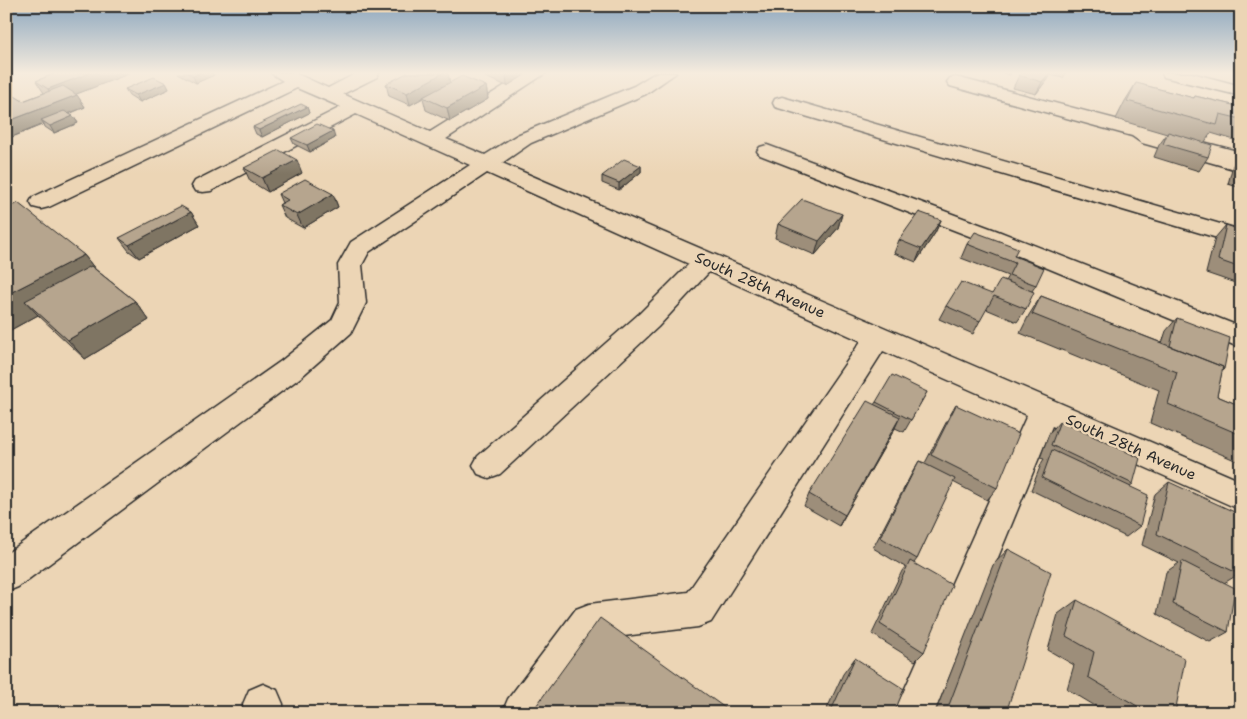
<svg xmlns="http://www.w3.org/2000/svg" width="1247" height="719" font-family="'Shantell Sans',sans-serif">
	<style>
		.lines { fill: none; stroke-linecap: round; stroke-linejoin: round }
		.minor-casing { stroke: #2b2b2b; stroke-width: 3 }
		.minor { fill: #ecd5b5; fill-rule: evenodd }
		.wall { fill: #9d8e7a; stroke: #2b2b2b }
		.shaded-wall { fill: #7f7463; stroke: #2b2b2b }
		.building { fill: #b6a58e; stroke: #2b2b2b }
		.labels { text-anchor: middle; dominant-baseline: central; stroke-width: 4.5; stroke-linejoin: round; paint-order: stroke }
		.street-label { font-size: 15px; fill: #2b2b2b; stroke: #ecd5b5 }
	</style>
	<rect width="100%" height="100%" fill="#ecd5b5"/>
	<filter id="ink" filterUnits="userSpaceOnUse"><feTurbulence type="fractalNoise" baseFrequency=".02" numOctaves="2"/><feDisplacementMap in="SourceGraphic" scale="10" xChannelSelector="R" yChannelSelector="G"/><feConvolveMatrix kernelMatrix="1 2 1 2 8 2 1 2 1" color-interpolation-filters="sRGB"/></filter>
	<g filter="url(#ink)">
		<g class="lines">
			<g class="minor-casing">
				<path id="minor" d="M6,73H15L12,78L6,79Z
					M271,73H295L328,88L357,73H379L377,77L343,94L430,132L525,73H546L446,139L485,155L517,135L634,86L655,73H676L646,94L531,143L502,163L1241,481V510L1052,426L934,713H894L1027,415L883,351L711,622L698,627L599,639L546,713H502L508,699L576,609L589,604L688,592L861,341L709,272L658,327L500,474L489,478L478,474L473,465L478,456L640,313L689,264L487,173L369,252L362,265L366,303L351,333L301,377L18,587L6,592V554L281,361L332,320L340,303L338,265L351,242L470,165L356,114L211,191L203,192L195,191L192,186L195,181L341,107L297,88L49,207L41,209L33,207L30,202L33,197L283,81Z
					M1162,73H1192L1241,86V96L1164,77Z
					M956,77L1241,152V171L1142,143L1132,136L950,86L947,82L950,78Z
					M782,97L1241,230V245L775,107L773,103L775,99Z
					M767,145L998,231L1241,327V348L982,241L760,155L757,151L760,147Z
					M263,684L277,690L283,704V713H243V704L249,690Z"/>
			</g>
			<use href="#minor" class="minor"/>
		</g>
		<path class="wall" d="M56,73H128V74L76,94L85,107L69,114L73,116L78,123L54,133L45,127L44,124L12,137L6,133V97L23,101L44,93L36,81Z
			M178,73H213L214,75L196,83Z
			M407,73H448L450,83L486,86L488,99L450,121L426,110L423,98L410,105L389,96L386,84Z
			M485,73H528L507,86L485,77Z
			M1003,73H1012L1010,75Z
			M1020,73H1066L1063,78L1050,75L1036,94L1013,88Z
			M166,83L169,89L140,102L129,95L125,89Z
			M1136,83L1193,98L1195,96L1241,107V142L1211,133L1204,143L1208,157L1199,171L1154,157L1159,145L1167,134L1116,119L1125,101Z
			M307,107L309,113L262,137L256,134L253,127Z
			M291,138H335L310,152L294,144Z
			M1241,155V188L1228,184L1233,165Z
			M641,166V172L619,190L602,183V176Z
			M244,168L302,173L268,192L250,181Z
			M278,194H333L338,207L303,228L285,218L279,205L282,203Z
			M6,209L84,255L95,269L135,301L149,320L85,359L38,315L7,332L6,331Z
			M191,212L199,225L139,258L129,251L119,238Z
			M842,214L838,228L815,255L775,238L778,224Z
			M941,220L935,233L916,262L894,253L899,240Z
			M1226,225L1241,230V285L1206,273L1215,238Z
			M967,244L1014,256L1036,285L1032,291L1026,309L1017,322L986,309L973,334L939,319L946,306L992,294L1005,281L1008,276L961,258Z
			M1041,296L1162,343L1166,331L1177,318L1224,369L1222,371L1217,396L1241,406V458L1237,461L1150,423L1159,390L1020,333L1029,315Z
			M927,392L904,432L895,428L839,526L804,506L809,494L876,402Z
			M956,405L997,488L987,500L953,482L917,559L914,563L924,652L915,661L872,634L902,571L905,567L873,548L912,473L919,461L925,463L949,417Z
			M1060,421L1133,484L1130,486L1140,526L1126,537L1031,490L1042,462L1044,459L1040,458L1049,434Z
			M1169,482L1239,574L1224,583L1228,632L1210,642L1157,614L1166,572L1179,563L1142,545L1155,494Z
			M1008,549L1006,713H935L993,565Z
			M1077,600L1175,713H1107L1067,689L1074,665L1048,650L1058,614Z
			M855,658L894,713H825L843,674Z"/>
		<path class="shaded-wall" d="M90,73H128V74L56,102L48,89Z
			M200,73H213L214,75L196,83L193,76Z
			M443,73H448L450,84L423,97V98L410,105L407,93Z
			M506,73H528L507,86Z
			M1049,73H1051L1049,77L1036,94L1042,82Z
			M166,83L169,89L140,102L136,95Z
			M486,86L488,99L450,121L447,108Z
			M77,95L85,107L45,123L41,120L44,124L12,137L6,129V122Z
			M307,107L309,113L262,137L259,130Z
			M73,116L78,123L54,133L50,126Z
			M333,131L335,138L310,152L307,145Z
			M297,160L302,173L268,192L262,178Z
			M641,166V172L619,190V183Z
			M333,194L338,207L303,228L297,215Z
			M191,212L199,225L139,258L129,245Z
			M842,214L838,228L815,255L819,241Z
			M941,220L935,233L916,262L921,249Z
			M84,255L103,279L25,301L38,315L7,332L6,331V295Z
			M135,301L149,320L85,359L68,340Z
			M900,417L894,430L839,526L845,515Z"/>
		<path class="building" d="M56,73H90L48,89L36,81Z
			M187,73H200L193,76Z
			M407,73H443L407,93L386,84Z
			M1020,73H1049L1042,82L1018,75Z
			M462,76L486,86L447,108L423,97Z
			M154,77L166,83L136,95L125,89Z
			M1136,83L1194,98L1195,96L1241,107V119L1220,114L1217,125L1127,101Z
			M63,86L77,95L6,122V97L13,95L23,101Z
			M301,104L307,107L259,130L253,127Z
			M64,111L73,116L50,126L41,120Z
			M317,124L333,131L307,145L291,138Z
			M1168,132L1212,145L1208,157L1163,144Z
			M279,150L297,160L262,178L244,168Z
			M624,159L641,166L619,183L602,176Z
			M1241,161V172L1238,171Z
			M305,179L333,194L297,215L279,205L288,200L278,194Z
			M802,199L842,214L819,241L778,224Z
			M18,203L84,255L6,295V209Z
			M181,206L191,212L129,245L119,238Z
			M919,212L941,220L921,249L899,240Z
			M1226,225L1241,230V268L1218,260Z
			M975,232L1018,248L1014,256L1044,268L1036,285L1009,275L1015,263L967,244Z
			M91,266L135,301L68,340L25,301Z
			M1001,279L1034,292L1026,309L994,296L980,321L946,306L961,282L992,294Z
			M1041,296L1223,367L1217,396L1241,406V435L1168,404L1177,372L1032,314Z
			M1177,318L1230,338L1224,369H1222L1223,367L1170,346Z
			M892,375L927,392L911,420L876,402Z
			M867,401L900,417L845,515L809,494Z
			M956,405L1019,434L997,488L931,455Z
			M1060,421L1140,458L1133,484L1051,445Z
			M1052,450L1148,495L1140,526L1042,478Z
			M919,461L955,479L917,559L880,537Z
			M1169,482L1241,515V560L1239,574L1157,534Z
			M1008,549L1051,572L1006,713H961L949,705Z
			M910,561L952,585L924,652L880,624Z
			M1182,561L1235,588L1228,632L1173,604Z
			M1077,600L1185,659L1175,713H1149L1088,677L1094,652L1066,636Z
			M600,618L732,713H531Z
			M855,658L904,689L894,713H830Z"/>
	</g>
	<linearGradient id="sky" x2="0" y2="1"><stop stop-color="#8ba6be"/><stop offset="0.42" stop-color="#f6ecde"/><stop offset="1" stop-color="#f6ecde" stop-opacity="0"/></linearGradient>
	<rect width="1247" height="174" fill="url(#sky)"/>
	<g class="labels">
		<g class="street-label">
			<text transform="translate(760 285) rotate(24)">South 28th Avenue</text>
			<text transform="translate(1131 447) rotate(24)">South 28th Avenue</text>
		</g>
	</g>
	<rect width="1247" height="719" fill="none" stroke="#ecd5b5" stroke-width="25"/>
	<rect x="12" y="12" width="1222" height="694" fill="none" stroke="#2b2b2b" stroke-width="2" filter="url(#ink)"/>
</svg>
